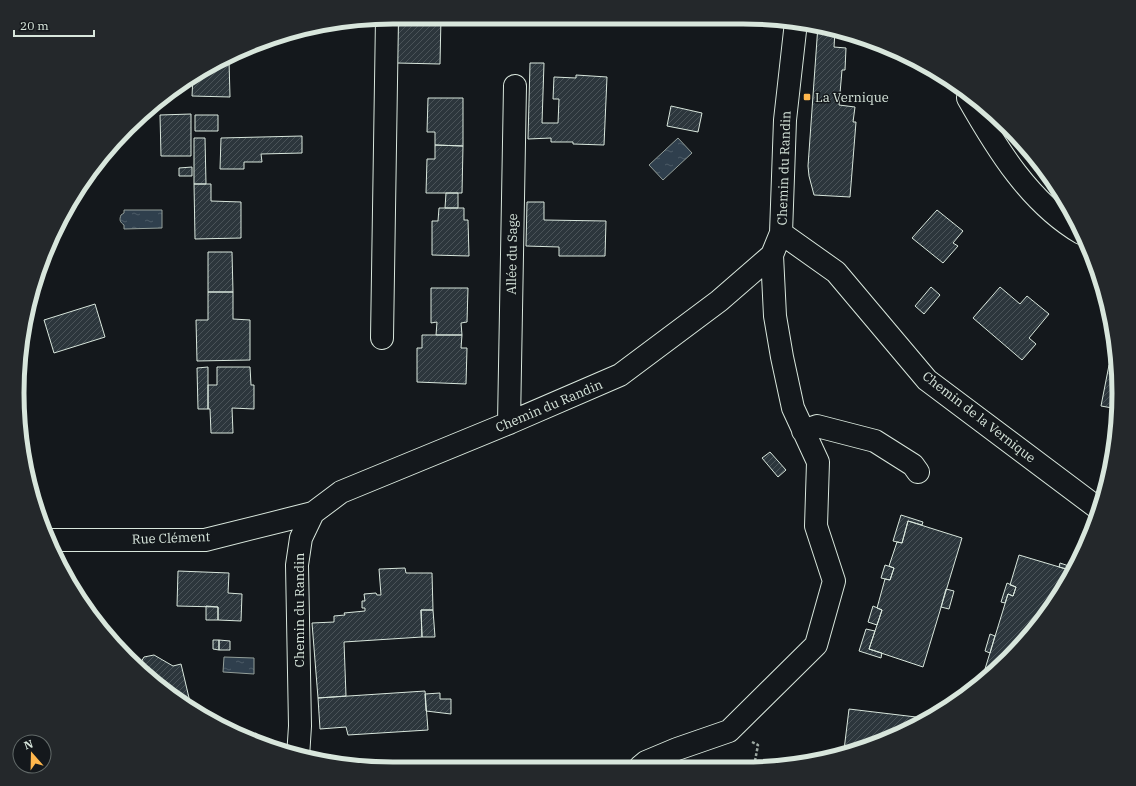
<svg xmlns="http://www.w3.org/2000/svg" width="1136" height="786" font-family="'IBM Plex Serif',serif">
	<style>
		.water { fill: url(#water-ripples); stroke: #939e99 }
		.building { fill: url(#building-hatch); stroke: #d8e6dc }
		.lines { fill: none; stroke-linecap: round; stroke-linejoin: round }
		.minor-casing { stroke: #d8e6dc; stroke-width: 24 }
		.major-casing { stroke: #d8e6dc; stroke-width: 24 }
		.path { stroke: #9da8a2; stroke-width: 2.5; stroke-dasharray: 3 2; stroke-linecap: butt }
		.minor { stroke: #14181c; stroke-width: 22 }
		.major { stroke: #14181c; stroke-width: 22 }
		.poi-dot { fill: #ffb74d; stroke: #14181c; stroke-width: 1.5 }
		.labels { text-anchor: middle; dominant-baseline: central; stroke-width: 3; stroke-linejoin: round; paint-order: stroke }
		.poi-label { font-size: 13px; fill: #d8e6dc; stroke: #14181c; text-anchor: start }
		.street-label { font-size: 13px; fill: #d8e6dc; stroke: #14181c }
		.rim { fill: none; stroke: #d8e6dc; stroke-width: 5 }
	</style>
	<defs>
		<pattern id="water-ripples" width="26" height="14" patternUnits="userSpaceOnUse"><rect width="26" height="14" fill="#2f3f4d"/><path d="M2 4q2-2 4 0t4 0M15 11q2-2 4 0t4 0" fill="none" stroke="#4c5b66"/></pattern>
		<pattern id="building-hatch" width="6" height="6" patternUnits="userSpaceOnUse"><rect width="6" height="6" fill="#2c363c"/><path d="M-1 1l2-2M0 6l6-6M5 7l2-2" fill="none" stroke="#4a5358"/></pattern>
	</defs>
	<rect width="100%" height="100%" fill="#14181c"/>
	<path class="water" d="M678,138L692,153L663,180L649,165Z
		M124,210H162V228L124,229V225C120,222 119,220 121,215L124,213Z
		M224,657L254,658V674L223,672Z"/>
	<path class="building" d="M398,17H441L440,64L397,63Z
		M818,25L835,31L834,47L846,48L845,70H842L839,105L855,107L853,122H856L850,197L814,195L809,176L808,166Z
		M229,60L230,97L192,96L193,76Z
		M530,63H544L542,123H558L559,99H553L554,77L576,78V75L607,77L604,145L573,144V142H551V138L528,139Z
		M428,98H463V146L435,145V132H427Z
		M671,106L702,113L698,132L667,126Z
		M191,114V156H161L160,115Z
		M195,115H218V131H195Z
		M302,136V153L261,154L262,162H244V169H220L221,138Z
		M194,138H205L206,184H194Z
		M435,145L463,146L462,193H426L427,159H435Z
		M192,167V176H179V168Z
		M194,184H211V201L241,202V238L195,239Z
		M446,193H458V208H445Z
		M527,202H544V220L606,221L605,256H559V247L526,246Z
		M439,208H464V220H468L469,256L432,255V221H438Z
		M937,210L963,231L953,243L958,246L943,263L912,238Z
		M208,252H232L233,292H208Z
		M931,287L940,295L924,314L915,306Z
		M1000,287L1020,304L1027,296L1049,314L1029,338L1036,344L1022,360L973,318Z
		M431,288H468L467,322L461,323L462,335H436L437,322L431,323Z
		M208,292H233V319L250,320V360L197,361L196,320H208Z
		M95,304L105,337L54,353L44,320Z
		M422,335H462L461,348H467L466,384L417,382V348H422Z
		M1109,365L1117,366L1118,409L1101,406Z
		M208,367V409H198L197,368Z
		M217,367H250L251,385H254V409L232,408L233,433H211L210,409H208V385H217Z
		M770,452L786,470L778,477L762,458Z
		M901,515L923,522L922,525L908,521L902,543L893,541Z
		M908,521L962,538L923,667L869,649L882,610L877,608L885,579L890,580L894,568L889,566L897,542L902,543Z
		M1019,555L1066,569L1060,591L1041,622L991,676L981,682L1008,594L1013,596L1016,587L1010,585Z
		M1060,563L1075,568L1060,591L1066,569L1059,567Z
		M885,565L894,568L890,580L881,578Z
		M405,568L406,573H432L433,610H421L422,637L344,642L346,696L318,698L312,623L334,622V616L345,615L344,613L365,611V608H362V601H365L364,594L376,593L377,595H381L379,569Z
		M178,571L229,573L228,593L242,594L241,621L218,620V607L177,606Z
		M1007,583L1016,587L1013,596L1008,594L1005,603L1001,602Z
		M946,589L954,591L949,609L941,607Z
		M206,606L218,607V620H206Z
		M873,606L882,610L877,625L868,622Z
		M421,610H433L435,637H422Z
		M866,629L875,631L869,649L882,653L881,658L859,651Z
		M990,634L995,636L990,653L985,651Z
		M213,640H219V650L213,649Z
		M219,640L230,641V650H219Z
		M154,655L173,666L181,664L190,702L184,704L164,691L138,667L144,657Z
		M425,691L428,730L348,735L346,727L320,729L318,698Z
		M440,693V699H451V714L426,711L425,694Z
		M849,709L916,717L915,727L909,730L844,750Z
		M311,753L331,755V762L311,759Z"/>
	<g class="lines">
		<g class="minor-casing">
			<path id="minor" d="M781,233L836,272L927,380L1099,509
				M382,338L387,18
				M509,423L515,86
				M803,431L817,426L875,441L913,465L918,472
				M50,540H205L313,513
				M298,757L300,726L297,565L301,538L313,513L341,492L509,423L620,375L719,301L772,255L781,233L785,120L796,22
				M640,767L646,762L677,749L729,731L816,645L834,581L816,526L818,462L793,408L782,357L775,316L772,255"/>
		</g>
		<g class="major-casing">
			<path id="major" d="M968,98C997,149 1030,203 1081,233"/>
		</g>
		<path class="path" d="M752,742L758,745L754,766"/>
		<use href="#minor" class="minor"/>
		<use href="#major" class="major"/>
	</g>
	<rect class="poi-dot" x="803" y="93" width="8" height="8" rx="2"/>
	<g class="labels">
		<g class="poi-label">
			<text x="815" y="97">La Vernique</text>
		</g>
		<g class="street-label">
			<text transform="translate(784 168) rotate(-88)">Chemin du Randin</text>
			<text transform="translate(512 254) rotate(-89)">Allée du Sage</text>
			<text transform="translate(549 406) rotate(-23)">Chemin du Randin</text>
			<text transform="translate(979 417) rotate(38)">Chemin de la Vernique</text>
			<text transform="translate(171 538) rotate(-2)">Rue Clément</text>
			<text transform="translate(299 610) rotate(-90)">Chemin du Randin</text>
		</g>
	</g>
	<path d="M0 0H1136V786H0ZM393 24H743A369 369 0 0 1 1112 393V393A369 369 0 0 1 743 762H393A369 369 0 0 1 24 393V393A369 369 0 0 1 393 24Z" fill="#24282b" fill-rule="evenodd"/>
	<path class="rim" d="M393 24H743A369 369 0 0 1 1112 393V393A369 369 0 0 1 743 762H393A369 369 0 0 1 24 393V393A369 369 0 0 1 393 24Z"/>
	<g transform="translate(32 754) rotate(340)"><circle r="19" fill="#14181c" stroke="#626a69"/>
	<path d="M0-3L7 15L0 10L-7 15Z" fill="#ffb74d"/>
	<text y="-6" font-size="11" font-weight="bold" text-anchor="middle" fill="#d8e6dc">N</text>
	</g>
	<path d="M14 30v6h80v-6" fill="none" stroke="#d8e6dc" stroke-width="2"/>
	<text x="20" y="30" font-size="12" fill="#d8e6dc" stroke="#14181c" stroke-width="3" paint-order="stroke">20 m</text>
</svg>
